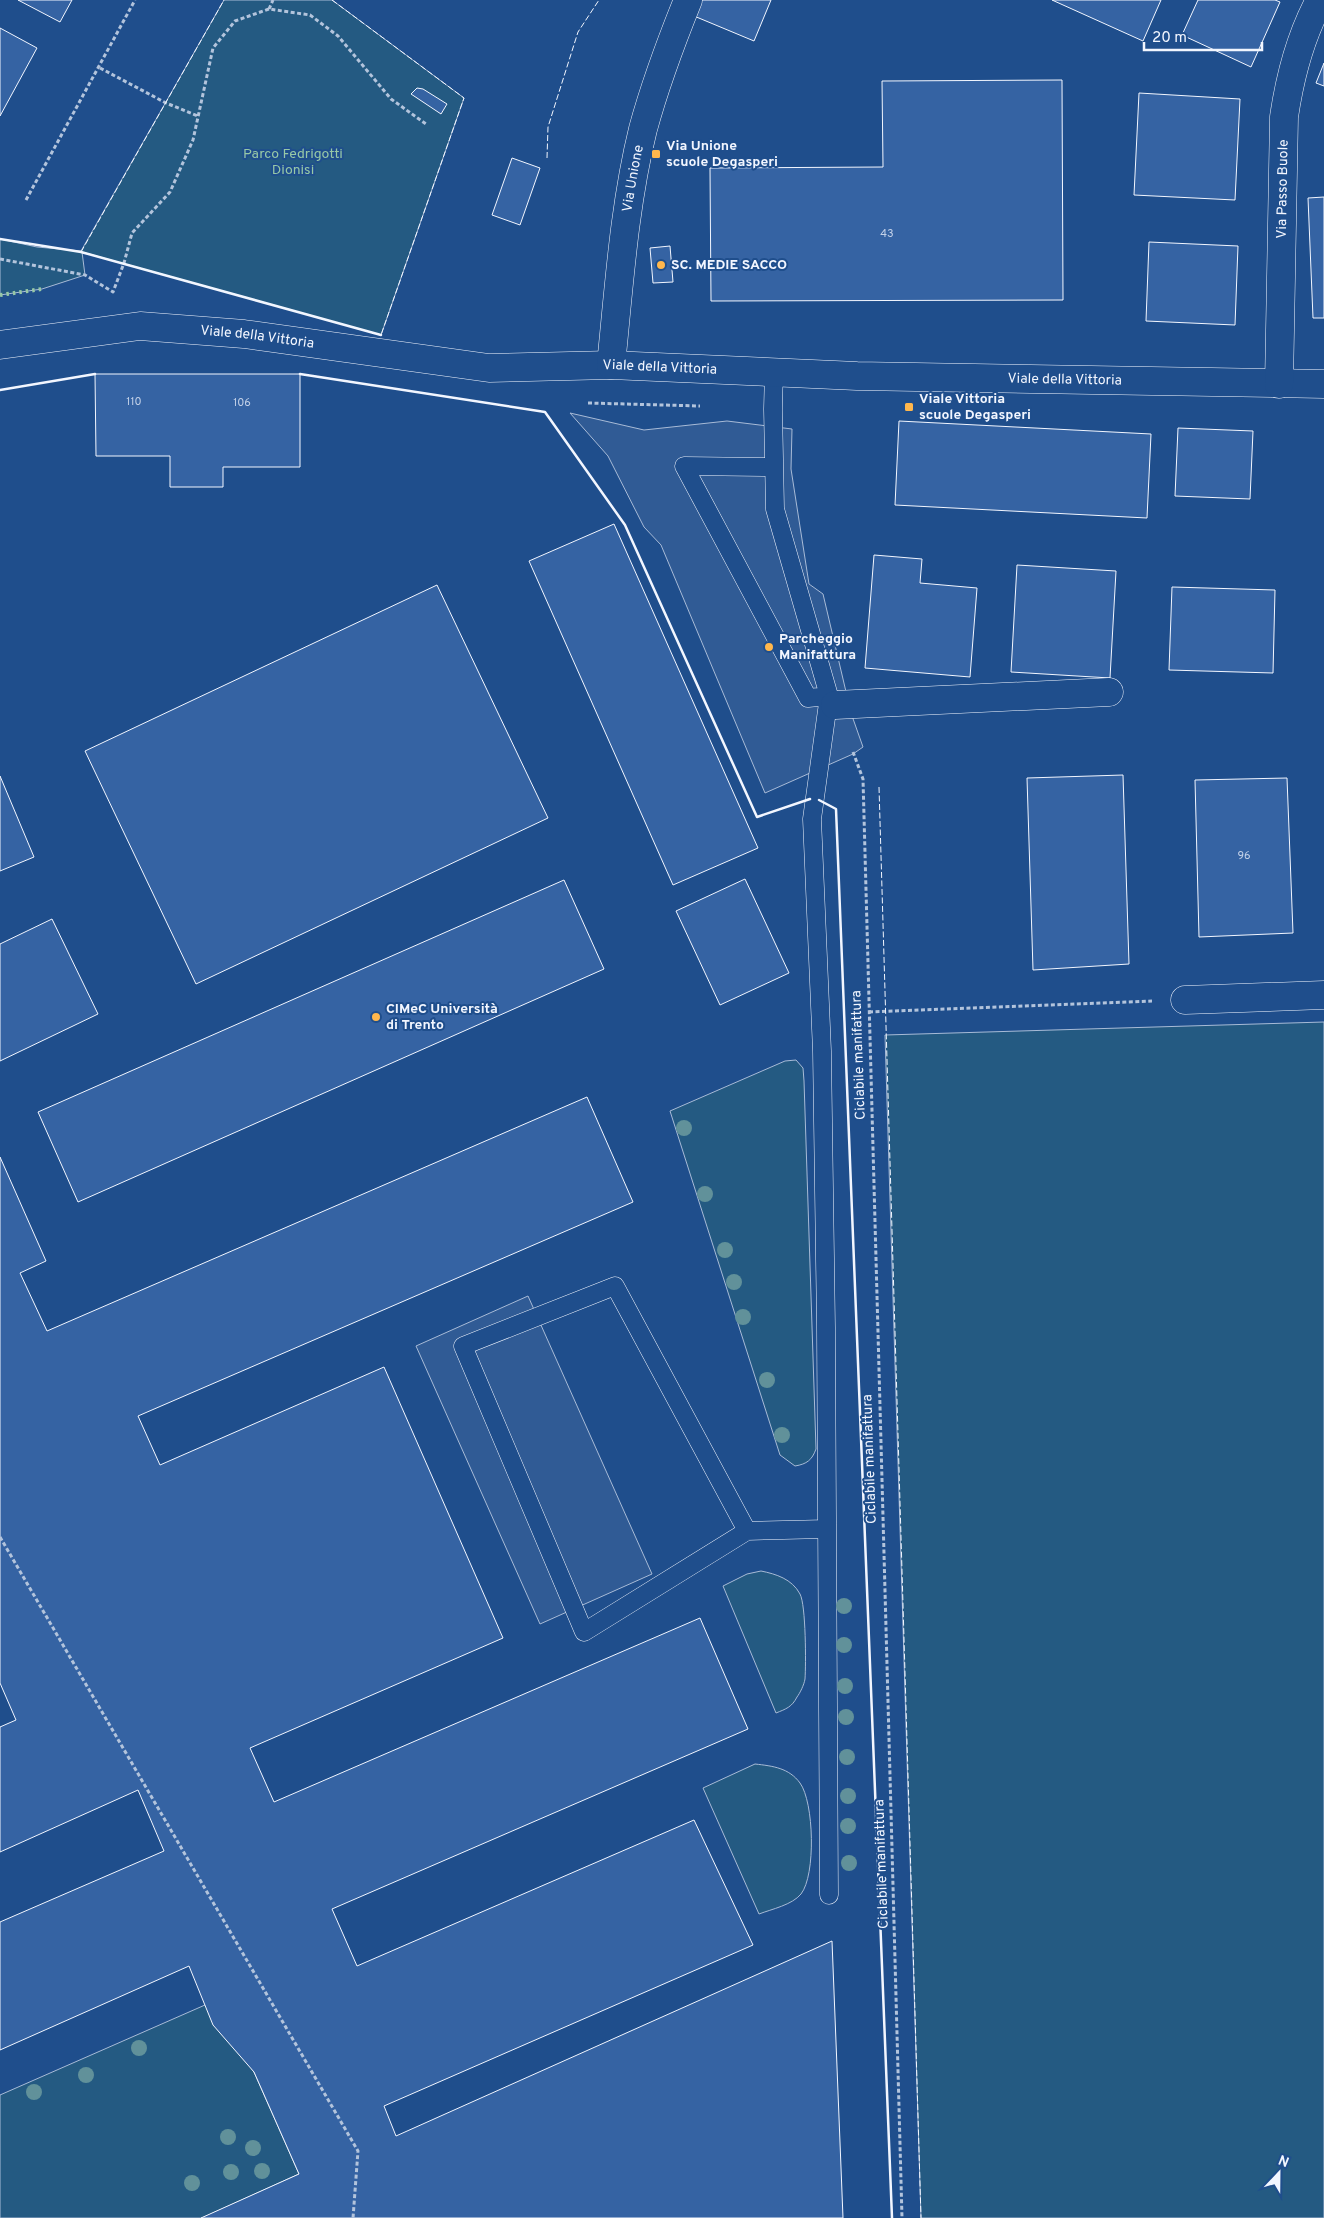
<svg xmlns="http://www.w3.org/2000/svg" width="1324" height="2218" font-family="Overpass,sans-serif">
	<style>
		.green { fill: #245a82; stroke: #a8bbd7 }
		.parking { fill: #305b95; stroke: #a8bbd7 }
		.building { fill: #3563a3; stroke: #f2f6ff }
		.lines { fill: none; stroke-linecap: round; stroke-linejoin: round }
		.service-casing { stroke: #f2f6ff; stroke-width: 19 }
		.minor-casing { stroke: #f2f6ff; stroke-width: 29 }
		.path { stroke: #b3c4dc; stroke-width: 3; stroke-dasharray: 4 2.5; stroke-linecap: butt }
		.service { stroke: #1f4e8c; stroke-width: 18 }
		.minor { stroke: #1f4e8c; stroke-width: 28 }
		.hedge { stroke: #97c8a6; stroke-width: 4; stroke-dasharray: 2.5 4; stroke-linecap: butt }
		.fence { stroke: #f2f6ff; stroke-width: 1; stroke-dasharray: 6 2.5; stroke-linecap: butt }
		.wall { stroke: #f2f6ff; stroke-width: 2.5 }
		.tree { fill: #61919a }
		.poi-dot { fill: #ffb74d; stroke: #1f4e8c; stroke-width: 2 }
		.labels { text-anchor: middle; dominant-baseline: central; stroke-width: 4; stroke-linejoin: round; paint-order: stroke }
		.number-label { font-size: 11px; fill: #c3d1e8 }
		.poi-label { font-size: 14px; font-weight: bold; fill: #f2f6ff; stroke: #1f4e8c; text-anchor: start }
		.park-label { font-size: 14px; fill: #97c8a6; stroke: #1f4e8c }
		.street-label { font-size: 14px; fill: #f2f6ff; stroke: #1f4e8c }
	</style>
	<rect width="100%" height="100%" fill="#1f4e8c"/>
	<path class="green" d="M224,0H332L464,98L381,335L82,252L85,275L42,289L0,295V239L37,247L81,251Z
		M1324,1022V2218H921L885,1035Z
		M796,1060L803,1068L804,1081L816,1449C812,1460 807,1464 795,1466L780,1455L670,1111L785,1061Z
		M761,1571C776,1574 792,1579 800,1594C806,1605 806,1665 805,1679C804,1685 800,1693 797,1697C792,1707 786,1709 776,1713L723,1586L747,1574Z
		M755,1764C773,1766 789,1768 800,1783C814,1802 816,1875 801,1894C792,1905 772,1909 759,1914L703,1788Z
		M205,2005L254,2072L299,2174L202,2218H0V2095Z"/>
	<path class="parking" d="M570,413L644,430L727,421L792,429L791,469L809,584L823,594L851,713L863,747L853,754L765,793L661,545L644,527L608,456Z
		M528,1296L652,1574L540,1624L416,1346Z"/>
	<path class="building" d="M18,0H72L60,22Z
		M701,0H771L754,41L694,16Z
		M1052,0H1161L1143,41Z
		M1198,0H1275L1280,2L1251,67L1182,35Z
		M0,28L37,48L0,116Z
		M1324,63V86L1316,83Z
		M1062,80L1063,300L711,301L710,168L883,167L882,81Z
		M417,88L423,89L447,104L441,114L411,94Z
		M1139,93L1240,99L1235,200L1134,195Z
		M512,158L540,168L520,225L492,215Z
		M1324,197V318H1313L1308,198Z
		M1149,242L1238,246L1235,325L1146,321Z
		M670,246L673,282L653,283L650,248Z
		M95,374H300V467H223V487H170V456H96Z
		M899,421L1151,434L1147,518L895,505Z
		M1178,428L1253,431L1250,499L1175,496Z
		M614,524L758,848L673,885L529,561Z
		M874,555L922,559L920,583L977,588L970,677L865,668Z
		M1017,565L1116,571L1110,678L1011,672Z
		M437,585L548,818L196,984L85,751Z
		M1172,587L1275,590L1273,673L1169,670Z
		M1123,775L1129,964L1033,970L1027,778Z
		M0,776L34,857L0,871Z
		M1287,778L1293,933L1199,937L1195,780Z
		M745,879L789,973L720,1005L676,911Z
		M564,880L604,969L78,1202L38,1112Z
		M52,919L98,1014L0,1061V944Z
		M587,1097L633,1202L138,1416L160,1465L384,1367L503,1638L250,1748L274,1802L700,1618L748,1729L332,1909L357,1966L694,1820L753,1945L384,2106L396,2136L832,1941L843,2218H201L299,2174L254,2072L213,2025L189,1966L0,2050V1922L164,1851L138,1790L0,1852V1727L16,1720L0,1683V1157L46,1261L20,1273L47,1331Z"/>
	<g class="lines">
		<g class="service-casing">
			<path id="service" d="M773,467L684,466L808,698L829,696L775,509L773,409L774,371
				M747,1531L615,1286L463,1346L584,1632L747,1531L826,1529
				M829,1895L826,1327L822,1051L812,819L829,696L831,699"/>
		</g>
		<g class="minor-casing">
			<g id="minor">
				<path id="s1" d="M0,345L140,326L244,334L489,368L611,365L857,376L1324,384"/>
				<path id="s2" d="M611,365C619,287 624,206 643,129C655,85 671,42 688,0"/>
				<path id="s3" d="M1279,384L1284,117C1290,76 1300,37 1320,0"/>
				<path d="M835,705L1109,692"/>
				<path d="M1185,1000L1324,995"/>
			</g>
		</g>
		<path class="path" d="M269,9L273,0
			M100,68L166,103L198,116
			M26,200L135,0
			M0,259L85,275L113,292L124,263L132,233L170,192L193,140L213,48L235,21L269,9L310,15L338,36L391,99L426,124
			M588,403L700,406
			M853,752L863,779L902,2218
			M869,1012L1152,1001
			M0,1537L358,2151L353,2218"/>
		<use href="#service" class="service"/>
		<use href="#minor" class="minor"/>
		<path class="hedge" d="M0,295L42,289"/>
		<path class="fence" d="M332,0L464,98L381,335
			M547,158L548,127L578,32L599,0
			M81,252L224,0
			M879,787L921,2218"/>
		<path class="wall" d="M0,239L81,252L381,335
			M300,374L545,412L625,525L757,817L810,799
			M0,390L95,374
			M819,800L836,809L892,2218"/>
	</g>
	<g class="tree">
		<circle cx="684" cy="1128" r="8"/>
		<circle cx="705" cy="1194" r="8"/>
		<circle cx="725" cy="1250" r="8"/>
		<circle cx="734" cy="1282" r="8"/>
		<circle cx="743" cy="1317" r="8"/>
		<circle cx="767" cy="1380" r="8"/>
		<circle cx="782" cy="1435" r="8"/>
		<circle cx="844" cy="1606" r="8"/>
		<circle cx="844" cy="1645" r="8"/>
		<circle cx="845" cy="1686" r="8"/>
		<circle cx="846" cy="1717" r="8"/>
		<circle cx="847" cy="1757" r="8"/>
		<circle cx="848" cy="1796" r="8"/>
		<circle cx="848" cy="1826" r="8"/>
		<circle cx="849" cy="1863" r="8"/>
		<circle cx="139" cy="2048" r="8"/>
		<circle cx="86" cy="2075" r="8"/>
		<circle cx="34" cy="2092" r="8"/>
		<circle cx="228" cy="2137" r="8"/>
		<circle cx="253" cy="2148" r="8"/>
		<circle cx="262" cy="2171" r="8"/>
		<circle cx="231" cy="2172" r="8"/>
		<circle cx="192" cy="2183" r="8"/>
	</g>
	<g class="poi-dot">
		<rect x="651" y="149" width="10" height="10" rx="2.5"/>
		<circle cx="661" cy="265" r="5"/>
		<rect x="904" y="402" width="10" height="10" rx="2.5"/>
		<circle cx="769" cy="647" r="5"/>
		<circle cx="376" cy="1017" r="5"/>
	</g>
	<g class="labels">
		<g class="number-label">
			<text x="887" y="234">43</text>
			<text x="134" y="402">110</text>
			<text x="242" y="403">106</text>
			<text x="1244" y="856">96</text>
		</g>
		<g class="poi-label">
			<text x="666" y="146">Via Unione<tspan x="666" dy="16">scuole Degasperi</tspan></text>
			<text x="671" y="265">SC. MEDIE SACCO</text>
			<text x="919" y="399">Viale Vittoria<tspan x="919" dy="16">scuole Degasperi</tspan></text>
			<text x="779" y="639">Parcheggio<tspan x="779" dy="16">Manifattura</tspan></text>
			<text x="386" y="1009">CIMeC Università<tspan x="386" dy="16">di Trento</tspan></text>
		</g>
		<g class="park-label">
			<text x="293" y="154">Parco Fedrigotti<tspan x="293" dy="16">Dionisi</tspan></text>
		</g>
		<g class="street-label">
			<text stroke="none"><textPath href="#s2" startOffset="188">Via Unione</textPath></text>
			<text stroke="none"><textPath href="#s3" startOffset="195">Via Passo Buole</textPath></text>
			<text stroke="none"><textPath href="#s1" startOffset="259">Viale della Vittoria</textPath></text>
			<text stroke="none"><textPath href="#s1" startOffset="664">Viale della Vittoria</textPath></text>
			<text stroke="none"><textPath href="#s1" startOffset="1069">Viale della Vittoria</textPath></text>
			<text transform="translate(859 1055) rotate(-92)">Ciclabile manifattura</text>
			<text transform="translate(870 1459) rotate(-92)">Ciclabile manifattura</text>
			<text transform="translate(882 1864) rotate(-92)">Ciclabile manifattura</text>
		</g>
	</g>
	<g transform="translate(1279 2173) rotate(22)" stroke="#1f4e8c" stroke-width="4" paint-order="stroke">
	<path d="M0-4L9 19L0 12L-9 19Z" fill="#f2f6ff"/>
	<text y="-8" font-size="14" font-weight="bold" text-anchor="middle" fill="#f2f6ff">N</text>
	</g>
	<path d="M1144 42v8h118v-8" fill="none" stroke="#f2f6ff" stroke-width="2.5"/>
	<text x="1152" y="42" font-size="15" fill="#f2f6ff" stroke="#1f4e8c" stroke-width="4" paint-order="stroke">20 m</text>
</svg>
